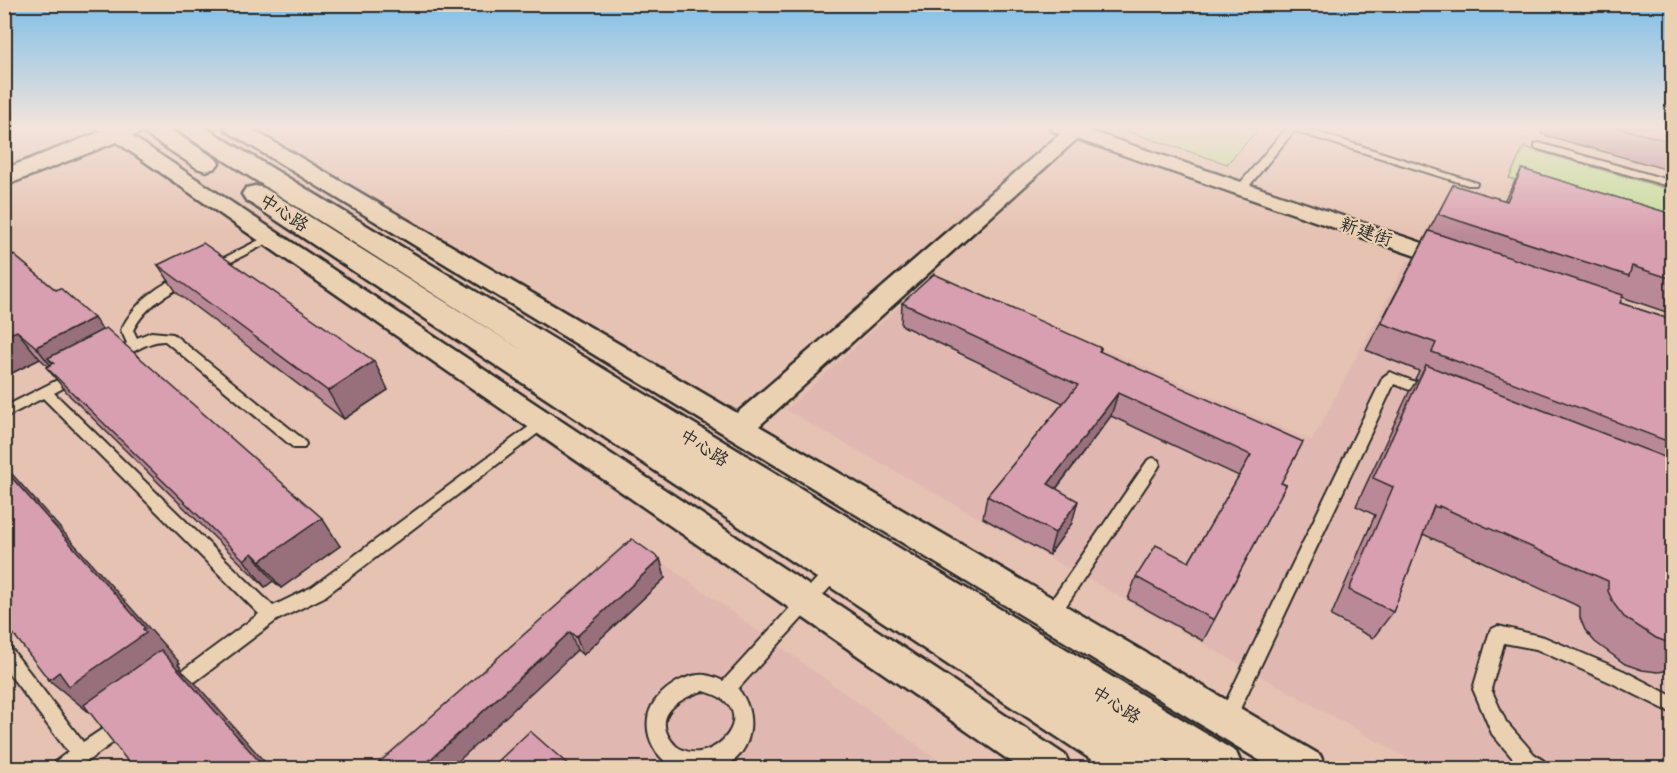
<svg xmlns="http://www.w3.org/2000/svg" width="1677" height="773" font-family="Pangolin,'LXGW WenKai TC',sans-serif">
	<style>
		.built { fill: #e1b8b1 }
		.green { fill: #c1de96; stroke: #768460; stroke-width: 1.5 }
		.lines { fill: none; stroke-linecap: round; stroke-linejoin: round }
		.service-casing { stroke: #2b2b2b; stroke-width: 4 }
		.minor-casing { stroke: #2b2b2b; stroke-width: 5 }
		.secondary-casing { stroke: #2b2b2b; stroke-width: 5 }
		.service { fill: #ead1b2; fill-rule: evenodd }
		.minor { fill: #ead1b2; fill-rule: evenodd }
		.secondary { fill: #ead1b2; fill-rule: evenodd }
		.wall { fill: #ba8997; stroke: #2b2b2b; stroke-width: 1.5 }
		.shaded-wall { fill: #976f7b; stroke: #2b2b2b; stroke-width: 1.5 }
		.building { fill: #d89fb0; stroke: #2b2b2b; stroke-width: 1.5 }
		.labels { text-anchor: middle; dominant-baseline: central; stroke-width: 4.5; stroke-linejoin: round; paint-order: stroke }
		.street-label { font-size: 18px; fill: #2b2b2b; stroke: #ead1b2 }
	</style>
	<rect width="100%" height="100%" fill="#e5c2b1"/>
	<filter id="ink" filterUnits="userSpaceOnUse"><feTurbulence type="fractalNoise" baseFrequency=".0167" numOctaves="2"/><feDisplacementMap in="SourceGraphic" scale="12" xChannelSelector="R" yChannelSelector="G"/><feConvolveMatrix kernelMatrix="1 2 1 2 8 2 1 2 1" color-interpolation-filters="sRGB"/></filter>
	<g filter="url(#ink)">
		<path class="built" d="M1408,260L1672,352V768H1425L786,410L935,274L1312,441Z
			M640,546L949,768H387Z"/>
		<path class="green" d="M1114,127H1260L1227,164Z
			M1524,147L1672,190V228L1509,178Z"/>
		<g class="lines">
			<g class="service-casing">
				<path id="service" d="M1287,127H1301L1477,183L1476,185H1468L1294,131L1245,191H1237V187Z
					M1539,143L1672,181V187L1535,148V144Z
					M269,235L273,236V240L216,270L212,271L206,267Z
					M189,274L193,275L195,278L193,281C169,293 146,305 133,330L137,338L151,332L173,334L304,440L306,444L304,448H294L165,341C143,340 124,363 108,359L106,356L127,343L121,330C134,303 160,282 189,274Z
					M75,371L80,373L82,376L80,379L54,393L273,606L312,587L538,420H548L550,424L324,597L277,620L180,693L174,695L168,693L165,687L168,681L259,614L43,398L4,418V407Z
					M1390,372L1433,389L1435,392L1428,397L1394,384L1232,726L1226,729L1220,726L1217,720L1220,714L1383,377Z
					M1153,458L1158,460L1160,464L1158,468L1056,621L1050,623L1044,621L1042,616L1044,611L1148,460Z
					M836,562L842,564L844,569L842,574L738,689C758,712 754,753 724,767C718,770 708,768 701,768C694,768 685,770 679,768C658,763 645,738 648,718C651,695 683,673 705,675C712,676 717,678 723,681L830,564ZM703,691C769,706 712,773 676,746C649,718 676,699 703,691Z
					M1498,626L1544,637L1624,671L1672,696V713L1612,683L1536,649L1504,643L1491,689L1506,722L1534,754L1544,761L1547,768H1521L1492,734L1473,689L1489,634L1492,629Z
					M4,645L10,647L83,742L122,716L129,719L131,725L129,731L78,768H54L56,761L68,752L4,667Z"/>
			</g>
			<g class="minor-casing">
				<path id="minor" d="M95,127H118L1065,755L1071,768H1020Z
					M224,127H248L737,413L1060,134L1053,131L1050,127H1078L1461,256L1465,261L1461,266L1453,268L1445,266L1077,139L759,426L1320,755L1326,768H1272L227,131Z"/>
			</g>
			<g class="secondary-casing">
				<path id="secondary" d="M113,127H166L215,158L219,163L215,168L206,171L197,168L142,132L4,186V169Z
					M176,127H204L1236,752L1243,768H1179L1165,760L1168,768H1104L246,200L242,194L246,188L255,186L264,188L525,352L180,132Z"/>
			</g>
			<use href="#service" class="service"/>
			<use href="#minor" class="minor"/>
			<use href="#secondary" class="secondary"/>
		</g>
		<path class="wall" d="M1538,127H1672V171L1541,134L1544,128Z
			M1522,169L1672,214V314L1622,297L1620,303L1672,320V669L1671,670L1658,672L1642,670L1625,664L1595,642L1585,630L1580,618V607L1423,534L1393,612L1373,638L1331,616L1375,515L1356,506L1409,392L1417,380L1415,379L1419,371L1366,350L1453,185L1504,201Z
			M4,247L103,330L340,546L281,588L273,581L265,587L70,396L46,367L48,366L40,359L4,377Z
			M158,265L374,361L388,390L344,419L177,293Z
			M902,303L1101,348L1100,352L1303,442L1281,483L1286,485L1203,641L1128,599L1136,577L1189,562L1239,476L1111,416L1056,489L1072,523L1049,555L983,518L987,496L1063,403L901,325Z
			M660,559L665,578L583,655L577,650L373,768Z"/>
		<path class="shaded-wall" d="M94,318L115,347L54,363L48,358L62,374L59,376L36,347Z
			M17,331L40,359L4,377V336Z
			M374,361L388,390L344,419L328,391Z
			M1118,393L1111,416L1042,507L1048,484Z
			M4,465L180,663L178,664L181,668L180,669L196,684L270,768H265L90,713L49,680L59,672L143,629L4,469Z
			M1078,501L1072,523L1049,555L1055,533Z
			M322,518L340,546L281,588L260,561Z
			M252,553L273,581L265,587L244,560Z
			M660,559L665,578L583,655L576,637Z
			M570,632L577,650L451,768H421Z"/>
		<path class="building" d="M1616,127H1672V142Z
			M1522,169L1672,214V279L1632,266L1629,276L1438,214L1453,185L1507,201Z
			M1429,231L1623,295L1620,303L1672,320V443L1432,352L1436,343L1381,323Z
			M203,243L374,361L328,391L158,265Z
			M4,247L56,290L60,288L94,318L36,347L17,331L4,336Z
			M934,274L1101,348L1099,351L1303,442L1281,483L1286,485L1214,620L1136,577L1156,545L1189,562L1251,455L1118,393L1048,484L1078,501L1055,533L987,496L1078,385L902,303Z
			M106,328L322,518L260,561L252,553L244,560L46,367L54,363L48,358Z
			M1426,365L1672,460V644L1656,638L1624,617L1614,604L1608,591V581L1439,506V508L1434,506L1393,612L1349,590L1393,487L1373,478Z
			M4,469L145,628L143,629L146,633L69,686L59,672L49,680L4,622Z
			M632,539L660,559L576,637L570,632L421,768H373Z
			M161,650L265,768H133L84,705Z
			M530,731L572,768H491Z"/>
	</g>
	<linearGradient id="sky" x2="0" y2="1"><stop stop-color="#80bfe7"/><stop offset="0.54" stop-color="#f3e4dc"/><stop offset="1" stop-color="#f3e4dc" stop-opacity="0"/></linearGradient>
	<rect width="1677" height="235" fill="url(#sky)"/>
	<g class="labels">
		<g class="street-label">
			<text transform="translate(284 213) rotate(33)">中心路</text>
			<text transform="translate(1366 232) rotate(19)">新建街</text>
			<text transform="translate(704 448) rotate(32)">中心路</text>
			<text transform="translate(1116 705) rotate(32)">中心路</text>
		</g>
	</g>
	<rect width="1677" height="773" fill="none" stroke="#ead1b2" stroke-width="24"/>
	<rect x="12" y="12" width="1653" height="749" fill="none" stroke="#2b2b2b" stroke-width="2" filter="url(#ink)"/>
</svg>
